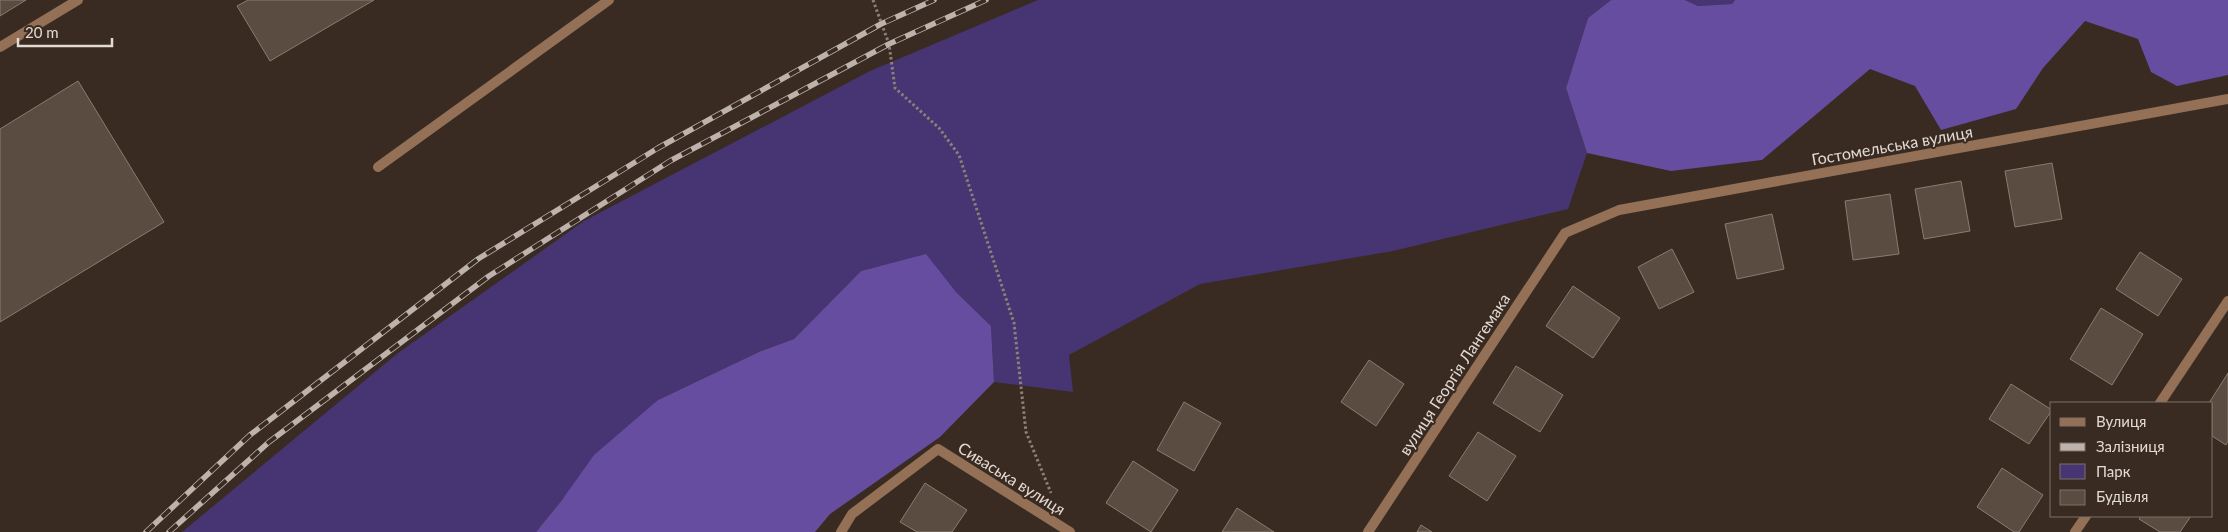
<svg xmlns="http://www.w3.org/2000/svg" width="2228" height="532" font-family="Lato,sans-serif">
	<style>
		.green { fill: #473472 }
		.forest { fill: #664d9f }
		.building { fill: #5b4c42; stroke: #8b7b6f }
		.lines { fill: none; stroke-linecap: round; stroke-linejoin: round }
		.path { stroke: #8c8179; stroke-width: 3; stroke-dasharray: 2.5 2.5; stroke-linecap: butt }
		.lane { stroke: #937056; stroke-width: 10 }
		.street { stroke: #937056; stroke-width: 10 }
		.rail-casing { stroke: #bdb3ac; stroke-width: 5.5 }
		.rail { stroke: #392b21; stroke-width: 4; stroke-dasharray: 11; stroke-linecap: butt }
		.labels { text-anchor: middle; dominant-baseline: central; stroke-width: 4; stroke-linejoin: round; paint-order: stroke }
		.street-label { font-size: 16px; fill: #e3dad4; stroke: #392b21 }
	</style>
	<rect width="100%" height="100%" fill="#392b21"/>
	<path class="green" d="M1038,0H1611L1588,18L1566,88L1587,153L1568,209L1393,251L1200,284L1069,355L1073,392L994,382L991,326L956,292L925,255L861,271L794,339L761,351L658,400L562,500L536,532H182L398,353L584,221L870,71Z
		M1685,0H1735L1732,4L1698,6Z"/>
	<path class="forest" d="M1611,0H1685L1698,6L1732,4L1735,0H2228V75L2177,86L2151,72L2138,39L2085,21L2043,68L2016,109L1941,130L1915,86L1870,69L1762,160L1671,171L1587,153L1566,88L1588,18Z
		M926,254L956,292L991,326L994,382L940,437L830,514L815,532H536L562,500L594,455L658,400L761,351L794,339L861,271Z"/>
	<path class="building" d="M0,0H26L0,16Z
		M248,0H374L270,61L237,6Z
		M78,81L164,222L0,322V129Z
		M2052,163L2062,219L2015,227L2005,171Z
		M1961,181L1970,231L1924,239L1915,189Z
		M1890,194L1899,254L1853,260L1845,201Z
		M1772,214L1784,269L1737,279L1725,224Z
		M1672,249L1694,292L1659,309L1638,267Z
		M2140,252L2182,279L2158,316L2116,289Z
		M1573,286L1620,318L1593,358L1546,326Z
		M2101,308L2143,334L2112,385L2070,359Z
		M1369,360L1404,384L1376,426L1341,402Z
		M1516,366L1563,395L1540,432L1493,403Z
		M2228,373V441L2226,445L2212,436V403H2209Z
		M2011,384L2052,410L2029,444L1989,419Z
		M1184,402L1221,423L1194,471L1157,450Z
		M1478,432L1516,456L1487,501L1449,476Z
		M1133,461L1178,490L1151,532L1106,503Z
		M2002,468L2043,495L2019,532H2014L1977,507Z
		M925,483L967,510L952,532H917L900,522Z
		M1237,508L1274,532H1222Z
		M2141,516H2191L2180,532H2160L2139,519Z
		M1421,525L1432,532H1417Z"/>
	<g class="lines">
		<path class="path" d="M873,0L889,44L895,88L939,128L959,155L1014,323L1026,432L1051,493"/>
		<path class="lane" d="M378,167L609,0"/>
		<path class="street" d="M0,47L78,0
			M2160,403L2228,301
			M841,532L852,514L938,449L1070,532
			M1368,532L1565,233L1619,210L2228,99
			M2075,532L2086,516"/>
		<g class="rail-casing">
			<path id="rail" d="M146,532L250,435L478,259L658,148L881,24L934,0
				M169,532L269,442L489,276L670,161L889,44L986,0"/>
		</g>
		<use href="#rail" class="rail"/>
	</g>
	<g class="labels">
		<g class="street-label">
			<text transform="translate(1892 145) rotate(-10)">Гостомельська вулиця</text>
			<text transform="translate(1454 374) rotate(-57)">вулиця Георгія Лангемака</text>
			<text transform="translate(1012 478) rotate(32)">Сиваська вулиця</text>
		</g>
	</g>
	<rect x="2050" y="402" width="162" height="115" fill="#392b21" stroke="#7d7169"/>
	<rect x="2060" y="418" width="25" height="8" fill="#937056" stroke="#7d7169"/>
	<text x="2096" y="427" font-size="15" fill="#e3dad4">Вулиця</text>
	<rect x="2060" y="443" width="25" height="8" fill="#bdb3ac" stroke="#7d7169"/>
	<text x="2096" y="452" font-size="15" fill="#e3dad4">Залізниця</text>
	<rect x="2060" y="464" width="25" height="15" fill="#473472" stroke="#7d7169"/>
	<text x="2096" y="477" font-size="15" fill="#e3dad4">Парк</text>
	<rect x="2060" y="490" width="25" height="15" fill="#5b4c42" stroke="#7d7169"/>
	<text x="2096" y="502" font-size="15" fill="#e3dad4">Будівля</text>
	<path d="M18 38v8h94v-8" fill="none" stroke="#e3dad4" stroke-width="2.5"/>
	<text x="25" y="38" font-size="15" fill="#e3dad4" stroke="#392b21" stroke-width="4" paint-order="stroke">20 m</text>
</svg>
